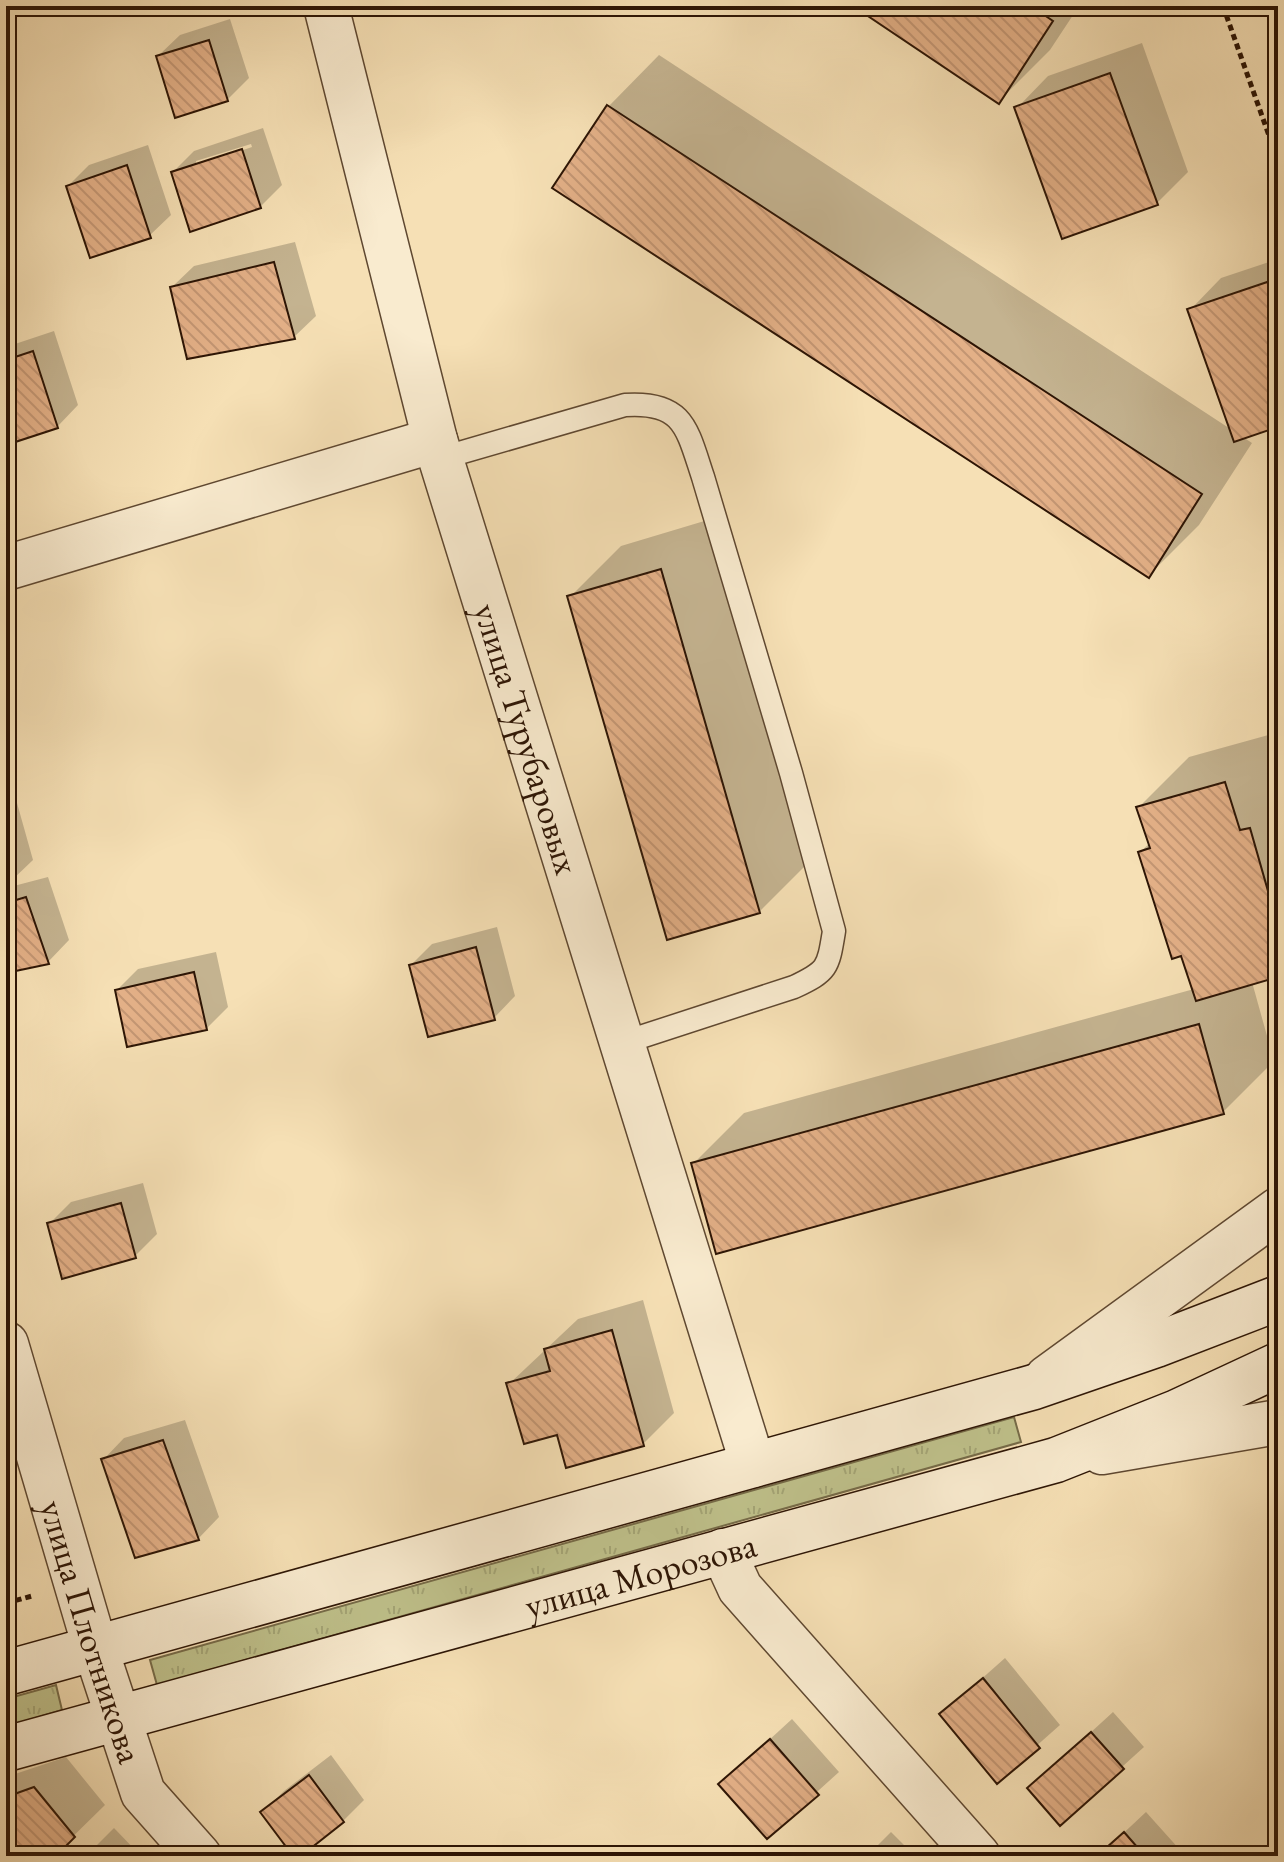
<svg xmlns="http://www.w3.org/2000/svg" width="1284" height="1862" font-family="'EB Garamond',serif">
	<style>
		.grass { fill: url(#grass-tufts); stroke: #766b48; stroke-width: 2 }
		.shadow { fill: #0003; fill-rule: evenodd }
		.building { fill: url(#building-back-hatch); stroke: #2d1505; stroke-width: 2 }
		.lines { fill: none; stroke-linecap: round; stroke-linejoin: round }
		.lane-casing { stroke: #5f4831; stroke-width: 25 }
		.street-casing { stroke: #5f4831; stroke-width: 47 }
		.secondary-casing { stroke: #2d1505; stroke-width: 47 }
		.path { stroke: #2d1505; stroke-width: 5; stroke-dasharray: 6 4; stroke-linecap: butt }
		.lane { stroke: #f9ebcf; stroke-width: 22 }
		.street { stroke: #f9ebcf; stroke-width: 44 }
		.secondary { stroke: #f9ebcf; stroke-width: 44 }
		.labels { text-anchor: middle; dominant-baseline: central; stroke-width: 6; stroke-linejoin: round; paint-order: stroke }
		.street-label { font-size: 36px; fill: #2d1505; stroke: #f9ebcf }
	</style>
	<defs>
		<pattern id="grass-tufts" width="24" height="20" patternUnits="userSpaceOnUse" patternTransform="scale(2)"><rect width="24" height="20" fill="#bfc18b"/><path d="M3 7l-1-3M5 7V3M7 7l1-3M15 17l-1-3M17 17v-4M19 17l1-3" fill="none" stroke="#a4a576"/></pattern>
		<pattern id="building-back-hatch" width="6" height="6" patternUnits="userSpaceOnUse" patternTransform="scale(2)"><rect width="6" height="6" fill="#e3b087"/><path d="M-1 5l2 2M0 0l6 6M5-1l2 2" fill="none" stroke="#c39673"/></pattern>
	</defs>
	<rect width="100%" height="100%" fill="#f6e0b5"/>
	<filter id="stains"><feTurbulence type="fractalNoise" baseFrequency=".0025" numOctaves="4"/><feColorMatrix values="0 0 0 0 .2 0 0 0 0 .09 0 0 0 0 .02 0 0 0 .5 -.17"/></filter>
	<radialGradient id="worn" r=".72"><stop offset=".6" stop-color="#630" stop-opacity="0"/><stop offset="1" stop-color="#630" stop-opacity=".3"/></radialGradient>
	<path class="grass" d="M1014,1417L1021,1442L157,1685L150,1660Z
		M56,1685L62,1710L6,1727V1699Z"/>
	<path class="shadow" d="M857,6H1079L1050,50L999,101Z
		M230,19L249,78L227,100L158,56L180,35Z
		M1142,43L1188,172L1156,204L1017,108L1048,76Z
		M659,55L1232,430L1190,310L1221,278L1278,259V424L1243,437L1252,443L1199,525L1148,576L609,106Z
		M263,128L282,185L260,207L173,172L194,151ZM251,144L252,147L196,166V161Z
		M148,145L171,215L149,236L68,186L89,165Z
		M295,242L316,316L294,337L172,287L194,266Z
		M54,331L78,405L57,427L6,443V347Z
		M711,519L810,861L759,912L570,597L621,546Z
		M1276,733L1278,740V975L1252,982L1274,1061L1223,1112L693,1164L744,1113L1194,989L1140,852L1150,843L1138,808L1189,757Z
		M17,803L33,860L11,881L6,882V806Z
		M48,877L69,940L48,962L6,971V888Z
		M497,927L515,996L494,1018L411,965L432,944Z
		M216,952L228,1007L206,1029L117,990L138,969Z
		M143,1183L157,1234L135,1256L49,1224L71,1202Z
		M643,1300L674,1413L643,1444L559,1433L509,1384L578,1319Z
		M185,1420L219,1517L198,1539L103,1460L124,1438Z
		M1005,1658L1060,1725L997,1781L942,1714Z
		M1113,1712L1144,1747L1060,1823L1030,1788Z
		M792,1719L839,1772L767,1837L721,1784Z
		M331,1755L364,1800L343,1821L296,1856L263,1812L284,1791Z
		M66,1757L105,1805L53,1856H6V1777Z
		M1146,1812L1181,1851L1176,1856H1099Z
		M114,1828L141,1856H86Z
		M891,1832L915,1856H867Z
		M820,1848L827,1856H812Z"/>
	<path class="building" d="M853,6H1031L1053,21L999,104Z
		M209,40L228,101L175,118L156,56Z
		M1110,73L1158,205L1062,239L1014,107Z
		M607,105L1202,494L1149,578L552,188Z
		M242,149L261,208L190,232L171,172Z
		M127,165L151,238L90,258L66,186Z
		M274,262L295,339L187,359L170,287Z
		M1273,280L1278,294V427L1234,442L1187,309Z
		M33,351L58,428L6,445V360Z
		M661,569L760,913L667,940L567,596Z
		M1225,782L1240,830L1250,828L1278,926V936L1273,938L1278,958V977L1196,1001L1181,956L1172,959L1138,852L1150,848L1136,807Z
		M26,897L49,964L6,973V903Z
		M476,947L495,1020L428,1037L409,965Z
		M194,972L207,1030L127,1047L115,990Z
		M1199,1024L1224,1114L716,1254L691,1163Z
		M121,1203L136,1258L62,1279L47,1223Z
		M612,1330L644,1446L566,1468L557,1435L524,1444L506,1383L550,1371L544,1349Z
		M163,1440L199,1540L135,1558L101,1459Z
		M983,1678L1040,1748L997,1784L939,1714Z
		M1091,1732L1124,1769L1060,1826L1027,1788Z
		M770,1739L819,1795L767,1839L718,1784Z
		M309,1775L344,1822L301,1856H293L260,1812Z
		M34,1787L75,1837L56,1856H6V1797Z
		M1124,1832L1145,1856H1097Z"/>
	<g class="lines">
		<g class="lane-casing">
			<path id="lane" d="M442,458L625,405C684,401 687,429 703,477L791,773L834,931C828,968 828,971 794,987L622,1043"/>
		</g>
		<g class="street-casing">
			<g id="street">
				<path id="s1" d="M326,6L435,440L753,1465"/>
				<path d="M6,568L435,440"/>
				<path id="s2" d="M6,1344L95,1647L143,1793L199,1856"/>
				<path d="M1047,1378L1278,1210"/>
				<path d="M1102,1452L1278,1422"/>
				<path d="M723,1551L740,1588L978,1856"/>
			</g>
		</g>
		<g class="secondary-casing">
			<g id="secondary">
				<path d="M6,1673L1034,1387L1156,1345L1278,1298"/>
				<path id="s3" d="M6,1749L1056,1460L1177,1412L1278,1365"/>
			</g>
		</g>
		<path class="path" d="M1223,6L1278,161
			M6,1603L32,1596"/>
		<use href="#lane" class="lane"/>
		<use href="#street" class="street"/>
		<use href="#secondary" class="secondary"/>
	</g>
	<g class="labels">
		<g class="street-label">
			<text stroke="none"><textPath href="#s1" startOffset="760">улица Турубаровых</textPath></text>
			<text stroke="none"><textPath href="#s3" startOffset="658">улица Морозова</textPath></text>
			<text stroke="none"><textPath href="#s2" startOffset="300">улица Плотникова</textPath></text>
		</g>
	</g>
	<rect width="1284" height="1862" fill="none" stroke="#f6e0b5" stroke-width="32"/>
	<rect x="8" y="8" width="1268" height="1846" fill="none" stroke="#2d1505" stroke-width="4"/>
	<rect x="16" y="16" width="1252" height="1830" fill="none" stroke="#2d1505" stroke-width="2"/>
	<rect width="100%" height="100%" filter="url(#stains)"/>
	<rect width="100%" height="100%" fill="url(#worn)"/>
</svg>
